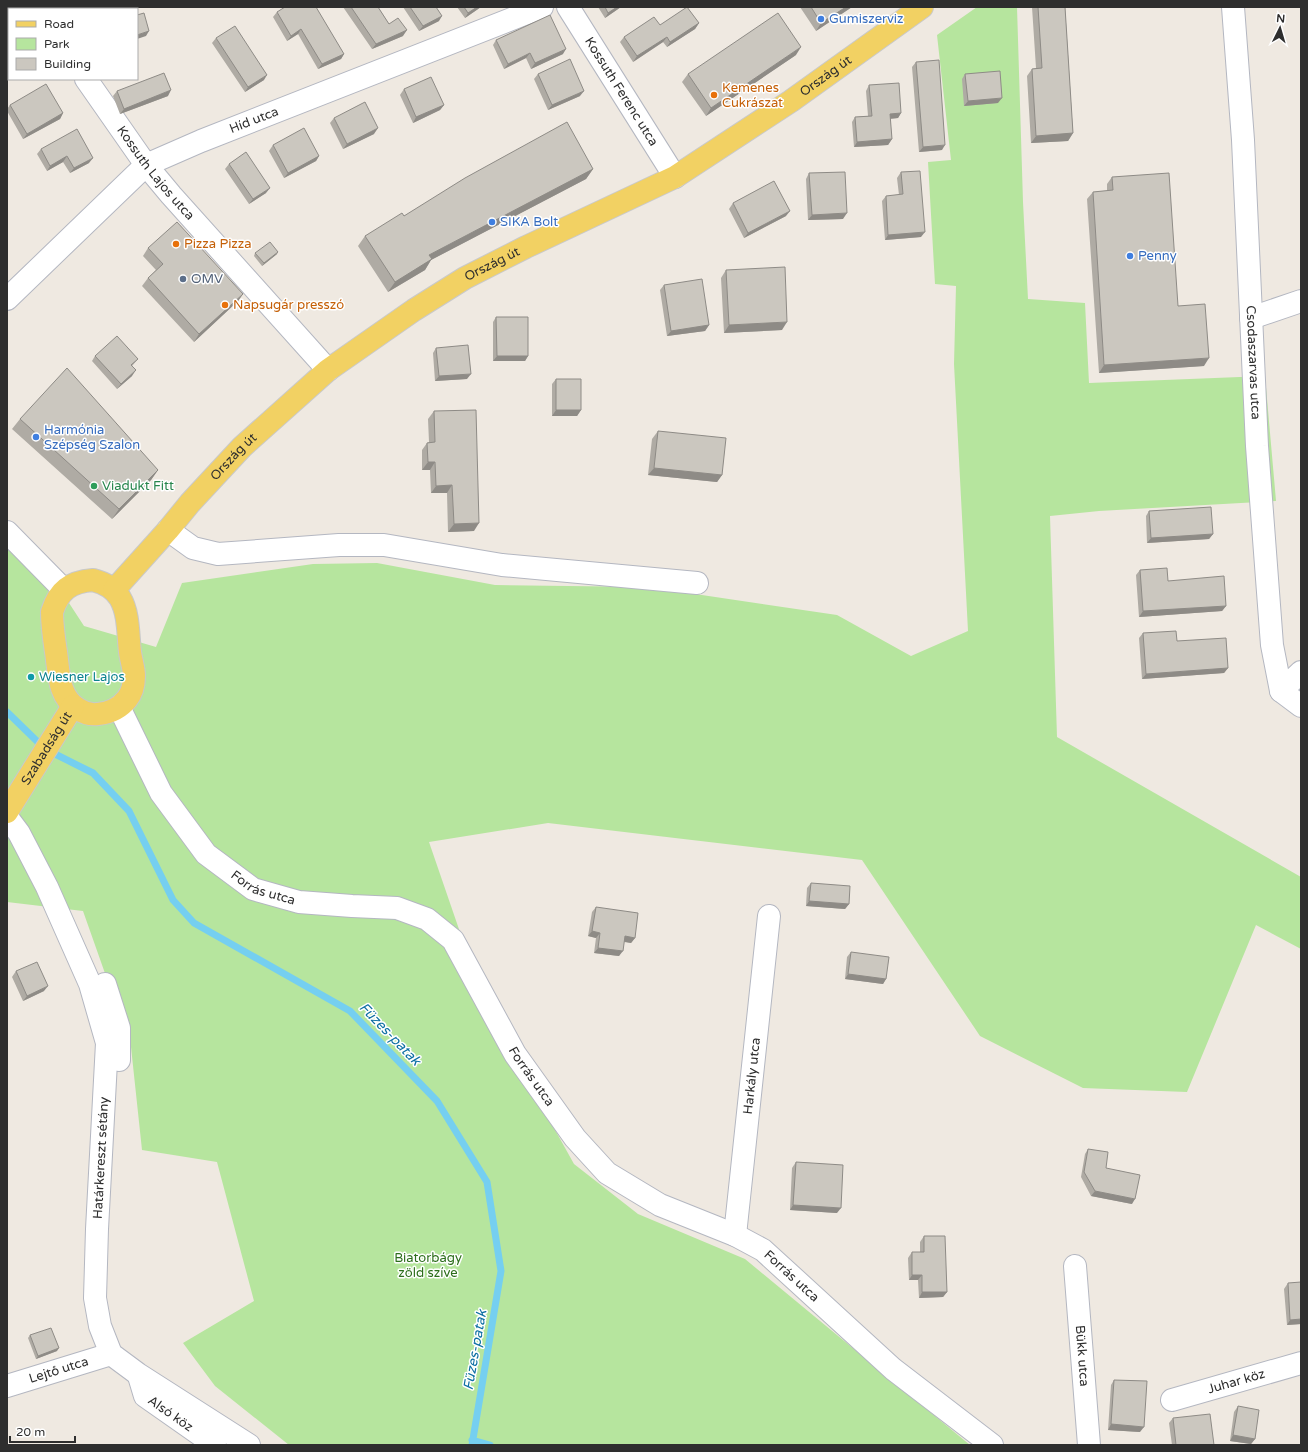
<svg xmlns="http://www.w3.org/2000/svg" width="1308" height="1452" font-family="'Varela Round',sans-serif">
	<style>
		.green { fill: #b6e59e }
		.lines { fill: none; stroke-linecap: round; stroke-linejoin: round }
		.stream { stroke: #75cff0; stroke-width: 7 }
		.minor-casing { stroke: #b4b7c1; stroke-width: 24 }
		.major-casing { stroke: #c9c9c9; stroke-width: 24 }
		.minor { stroke: #fff; stroke-width: 22 }
		.major { stroke: #f2d163; stroke-width: 22 }
		.wall { fill: #afaba4 }
		.shaded-wall { fill: #8e8b86 }
		.building { fill: #cbc7bf; stroke: #8e8b86 }
		.shop-dot { fill: #3f7fe0; stroke: #fff; stroke-width: 1.5 }
		.food-dot { fill: #e8710a; stroke: #fff; stroke-width: 1.5 }
		.service-dot { fill: #5c6f8a; stroke: #fff; stroke-width: 1.5 }
		.leisure-dot { fill: #2e9e5b; stroke: #fff; stroke-width: 1.5 }
		.culture-dot { fill: #0f9aa8; stroke: #fff; stroke-width: 1.5 }
		.labels { text-anchor: middle; dominant-baseline: central; stroke-width: 3; stroke-linejoin: round; paint-order: stroke }
		.shop-label { font-size: 13px; fill: #366cbe; stroke: #fff; text-anchor: start }
		.street-label { font-size: 13px; fill: #2e2e2e; stroke: #fff }
		.food-label { font-size: 13px; fill: #c56008; stroke: #fff; text-anchor: start }
		.service-label { font-size: 13px; fill: #4e5e75; stroke: #fff; text-anchor: start }
		.leisure-label { font-size: 13px; fill: #27864d; stroke: #fff; text-anchor: start }
		.culture-label { font-size: 13px; fill: #0d838f; stroke: #fff; text-anchor: start }
		.park-label { font-size: 13px; fill: #2c6e1b; stroke: #fff }
		.water-label { font-size: 14px; font-style: italic; fill: #0d6fa3; stroke: #fff }
	</style>
	<rect width="100%" height="100%" fill="#efe9e1"/>
	<path class="green" d="M977,7H1017L1023,202L1028,299L1085,303L1089,383L1265,376L1276,501L1099,511L1050,516L1057,737L1301,877V949L1256,925L1187,1092L1083,1088L980,1036L862,860L548,823L429,842L484,1002L574,1164L638,1214L745,1259L970,1445H289L215,1386L183,1343L254,1301L217,1162L142,1150L131,1047L83,911L7,902V538L56,583L84,626L156,647L182,583L313,564L377,563L495,585L648,587L837,615L911,656L968,631L954,364L956,286L935,284L928,162L951,160L937,35Z"/>
	<g class="lines">
		<path class="stream" d="M7,712L45,749L93,773L129,811L173,900L194,923L350,1011L437,1101L487,1182L501,1271L472,1445
			M472,1440L490,1445"/>
		<g class="minor-casing">
			<g id="minor">
				<path d="M35,7L36,9"/>
				<path id="s1" d="M568,7L675,177"/>
				<path id="s2" d="M1233,7L1243,140L1257,446L1272,645L1281,691L1301,706"/>
				<path id="s3" d="M86,79L146,165L171,195L328,370"/>
				<path id="s4" d="M7,299L146,165L201,141L542,7"/>
				<path d="M1251,318L1301,301"/>
				<path d="M168,530L193,548L218,554L339,545H384L502,565L697,583"/>
				<path d="M7,532L64,590"/>
				<path d="M1281,691L1301,672"/>
				<path id="s5" d="M119,707L161,793L206,854L253,889L299,902L352,906L397,908L427,919L453,940L515,1054L575,1138L607,1173L660,1205L735,1235L763,1250L893,1369L992,1445"/>
				<path d="M7,817L19,833L47,887L90,984L107,1043L97,1229L95,1298L100,1326L111,1354L138,1374L249,1445"/>
				<path d="M105,984L119,1028V1060"/>
				<path id="s6" d="M735,1235L769,916"/>
				<path id="s7" d="M1075,1266L1089,1445"/>
				<path id="s8" d="M139,1376L145,1396L215,1445"/>
				<path id="s9" d="M7,1386L111,1354"/>
				<path id="s10" d="M1172,1400L1301,1363"/>
			</g>
		</g>
		<g class="major-casing">
			<g id="major">
				<path d="M93,580C105,583 114,588 120,598C129,613 128,635 130,652C131,660 134,668 134,676C134,683 132,693 127,699C120,708 109,713 98,714C91,715 84,713 78,709C58,697 59,672 56,652C54,639 52,626 52,612C59,590 70,582 93,580Z"/>
				<path id="s11" d="M114,590L168,530L190,503L242,447L328,370L414,310L465,278L526,247L675,177L791,101L922,7"/>
				<path id="s12" d="M7,812L73,706"/>
			</g>
		</g>
		<use href="#minor" class="minor"/>
		<use href="#major" class="major"/>
	</g>
	<path class="wall" d="M343,7H378L389,24L403,36L372,49Z
		M403,7H436L439,21L419,31Z
		M457,7H481L465,18Z
		M598,7H621L605,18Z
		M800,7H852L816,31Z
		M1032,7H1065L1073,133L1068,141L1031,143L1027,76L1032,69L1036,68Z
		M277,12L344,54L341,59L318,69L298,34L287,41L273,17Z
		M699,23L695,29L667,47L663,42L633,62L620,42L624,37L660,25Z
		M216,38L264,80L245,92L212,43Z
		M496,40L563,54L531,69L526,58L504,69L493,45Z
		M796,55L706,116L682,82L688,74Z
		M916,62L942,150L919,152L912,67Z
		M538,74L580,96L548,110L534,79Z
		M965,74L998,103L964,106L962,79Z
		M869,85L901,113L898,118L890,119L892,139L888,145L854,147L852,122L855,117L868,116L866,91Z
		M404,89L444,105L440,110L413,123L400,95Z
		M117,91L168,96L120,114L113,96Z
		M10,105L63,113L60,119L23,139L7,111V109Z
		M334,118L374,134L343,149L330,123Z
		M273,145L319,156L316,161L284,178L269,151Z
		M41,149L89,163L70,173L63,162L47,171L37,154Z
		M229,164L266,193L249,204L225,169Z
		M593,169L586,179L431,260L425,270L388,292L358,246L365,236L404,216Z
		M901,172L921,237L885,240L882,201L886,196L899,195L897,178Z
		M809,173L843,219L808,220L806,179Z
		M1112,177L1178,306L1204,366L1099,373L1087,199L1093,192L1107,191V184Z
		M733,203L786,216L744,238L729,209Z
		M148,248L243,294L238,301L194,342L142,286L148,278L156,270L143,256Z
		M255,253L277,254L262,266L254,256Z
		M726,270L782,330L724,333L721,278Z
		M664,285L709,325L705,331L667,336L660,290Z
		M496,317L528,356L525,361H493V322Z
		M436,348L467,379L435,381L433,353Z
		M95,356L138,359L132,366V376L117,389L92,361Z
		M556,379L581,410L577,416H552V384Z
		M434,411L474,531L448,532L447,493H431L430,470H422V450L427,443L429,442L428,419Z
		M20,419L158,470L151,480L112,519L12,429Z
		M658,431L722,475L717,482L648,475L652,439Z
		M1149,511L1213,534L1209,539L1147,543L1146,516Z
		M1140,570L1168,581L1226,606L1222,611L1139,617L1136,575Z
		M1143,633L1177,641L1228,668L1224,673L1142,679L1139,638Z
		M811,883L849,904L845,909L806,906L807,888Z
		M596,907L635,938L631,943L624,942L619,956L594,953L596,938L588,936L592,912Z
		M851,952L886,979L883,984L845,979L847,957Z
		M16,971L44,991L23,1001L12,977Z
		M1088,1149L1106,1168L1132,1204L1091,1196L1081,1177L1085,1154Z
		M796,1162L837,1213L790,1210L792,1168Z
		M924,1236L947,1292L943,1297L919,1298L918,1280H909L908,1258L912,1252H920V1242Z
		M1288,1283L1301,1324L1287,1325L1284,1289Z
		M30,1335L57,1351L36,1359L28,1338Z
		M1114,1380L1140,1432L1108,1430L1111,1385Z
		M1238,1406L1255,1439L1251,1444L1230,1441L1234,1412Z
		M1173,1418L1214,1445H1172L1169,1423Z"/>
	<path class="shaded-wall" d="M477,7H481L465,18L468,13Z
		M617,7H621L605,18L608,13Z
		M846,7H852L816,31L821,23Z
		M442,16L439,21L419,31L423,26Z
		M699,23L695,29L667,47L670,42Z
		M301,29L298,34L287,41L291,36Z
		M407,30L403,36L372,49L376,44Z
		M149,31L146,36L137,39V35Z
		M667,37L663,42L633,62L637,56Z
		M801,47L796,55L706,116L711,108Z
		M566,49L563,54L531,69L535,63Z
		M530,53L526,58L504,69L508,64Z
		M344,54L341,59L318,69L322,64Z
		M9,73V77L7,78V74Z
		M267,75L264,80L245,92L248,87Z
		M171,90L168,96L120,114L124,109Z
		M584,91L580,96L548,110L552,105Z
		M1002,98L998,103L964,106L968,101Z
		M444,105L440,110L413,123L416,117Z
		M63,113L60,119L23,139L27,134Z
		M901,113L898,118L886,119L890,114Z
		M378,128L374,134L343,149L347,144Z
		M1073,133L1068,141L1031,143L1036,136Z
		M892,139L888,145L854,147L857,142Z
		M945,145L942,150L919,152L923,147Z
		M67,156L63,162L47,171L50,166Z
		M319,156L316,161L284,178L288,173Z
		M93,158L89,163L70,173L74,168Z
		M593,169L586,179L431,260L425,270L388,292L395,282L429,255Z
		M270,188L266,193L249,204L253,199Z
		M790,211L786,216L744,238L748,233Z
		M847,213L843,219L808,220L812,215Z
		M925,232L921,237L885,240L888,235Z
		M278,252L277,254L262,266L264,263Z
		M243,294L238,301L194,342L199,334Z
		M787,322L782,330L724,333L729,325Z
		M709,325L705,331L667,336L671,331Z
		M497,356H528L525,361H493Z
		M1209,358L1204,366L1099,373L1104,365Z
		M136,370L132,376L117,389L121,384Z
		M471,374L467,379L435,381L439,376Z
		M556,410H581L577,416H552Z
		M428,462H435L430,470H422Z
		M654,468L722,475L717,482L648,475Z
		M158,470L151,480L112,519L119,509Z
		M452,485L447,493H431L436,486Z
		M479,523L474,531L448,532L454,524Z
		M1213,534L1209,539L1147,543L1151,538Z
		M1226,606L1222,611L1139,617L1143,611Z
		M1228,668L1224,673L1142,679L1146,674Z
		M809,901L849,904L845,909L806,906Z
		M592,931L600,933L596,938L588,936Z
		M625,936L635,938L631,943L621,941Z
		M598,948L623,951L619,956L594,953Z
		M848,974L886,979L883,984L845,979Z
		M48,986L44,991L23,1001L27,996Z
		M1095,1191L1135,1199L1132,1204L1091,1196Z
		M793,1205L841,1208L837,1213L790,1210Z
		M912,1275H922L918,1280H909Z
		M922,1292H947L943,1297L919,1298Z
		M1301,1319V1324L1287,1325L1290,1320Z
		M59,1348L57,1351L36,1359L38,1356Z
		M1111,1424L1144,1427L1140,1432L1108,1430Z
		M1233,1435L1255,1439L1251,1444L1230,1441Z"/>
	<path class="building" d="M285,7H316L344,54L322,64L301,29L291,36L277,12Z
		M351,7H378L389,24L398,18L407,30L376,44Z
		M410,7H436L442,16L423,26Z
		M464,7H477L468,13Z
		M605,7H617L608,13Z
		M687,7L699,23L670,42L667,37L637,56L624,37L654,17L660,25Z
		M811,7H846L821,23Z
		M1038,7H1065L1073,133L1036,136L1032,69L1042,68Z
		M144,13L149,31L137,35V15Z
		M778,13L801,47L711,108L688,74Z
		M550,15L566,49L535,63L530,53L508,64L496,40Z
		M235,26L267,75L248,87L216,38Z
		M9,30V73L7,74V31Z
		M570,59L584,91L552,105L538,74Z
		M939,60L945,145L923,147L916,62Z
		M1000,71L1002,98L968,101L965,74Z
		M164,73L171,90L124,109L117,91Z
		M431,77L444,105L416,117L404,89Z
		M899,83L901,113L890,114L892,139L857,142L855,117L872,116L869,85Z
		M46,84L63,113L27,134L10,105Z
		M365,102L378,128L347,144L334,118Z
		M567,122L593,169L429,255L432,259L395,282L365,236L402,213L404,216L465,178Z
		M304,128L319,156L288,173L273,145Z
		M77,129L93,158L74,168L67,156L50,166L41,149Z
		M246,152L270,188L253,199L229,164Z
		M920,171L925,232L888,235L886,196L903,194L901,172Z
		M845,172L847,213L812,215L809,173Z
		M1169,173L1178,306L1205,304L1209,358L1104,365L1093,192L1113,190L1112,177Z
		M774,181L790,211L748,233L733,203Z
		M177,222L243,294L199,334L148,278L163,264L148,248Z
		M270,242L278,252L264,263L255,253Z
		M785,267L787,322L729,325L726,270Z
		M702,279L709,325L671,331L664,285Z
		M496,317H528V356H497Z
		M117,336L138,359L131,365L136,370L121,384L95,356Z
		M468,345L471,374L439,376L436,348Z
		M67,368L158,470L119,509L20,419Z
		M556,379H581V410H556Z
		M476,410L479,523L454,524L452,485L436,486L435,462H428L427,443L435,442L434,411Z
		M658,431L726,438L722,475L654,468Z
		M1211,507L1213,534L1151,538L1149,511Z
		M1167,568L1168,581L1224,576L1226,606L1143,611L1140,570Z
		M1176,631L1177,641L1226,638L1228,668L1146,674L1143,633Z
		M811,883L850,886L849,904L809,901Z
		M596,907L638,913L635,938L625,936L623,951L598,948L600,933L592,931Z
		M851,952L889,957L886,979L848,974Z
		M37,962L48,986L27,996L16,971Z
		M1088,1149L1108,1152L1106,1168L1140,1175L1135,1199L1095,1191L1084,1172Z
		M796,1162L843,1165L841,1208L793,1205Z
		M924,1236H945L947,1292H922V1275H912V1252H924Z
		M1301,1282V1319L1290,1320L1288,1283Z
		M51,1328L59,1348L38,1356L30,1335Z
		M1114,1380L1147,1381L1144,1427L1111,1424Z
		M1238,1406L1259,1410L1255,1439L1233,1435Z
		M1210,1414L1214,1445H1176L1173,1418Z"/>
	<g class="shop-dot">
		<circle cx="821" cy="19" r="4"/>
		<circle cx="492" cy="222" r="4"/>
		<circle cx="1130" cy="256" r="4"/>
		<circle cx="36" cy="437" r="4"/>
	</g>
	<g class="food-dot">
		<circle cx="714" cy="95" r="4"/>
		<circle cx="176" cy="244" r="4"/>
		<circle cx="225" cy="305" r="4"/>
	</g>
	<circle class="service-dot" cx="183" cy="279" r="4"/>
	<circle class="leisure-dot" cx="94" cy="486" r="4"/>
	<circle class="culture-dot" cx="31" cy="677" r="4"/>
	<g class="labels">
		<g class="shop-label">
			<text x="829" y="19">Gumiszerviz</text>
			<text x="500" y="222">SIKA Bolt</text>
			<text x="1138" y="256">Penny</text>
			<text x="44" y="430">Harmónia<tspan x="44" dy="15">Szépség Szalon</tspan></text>
		</g>
		<g class="street-label">
			<text stroke="none"><textPath href="#s11" startOffset="887">Ország út</textPath></text>
			<text stroke="none"><textPath href="#s1" startOffset="100">Kossuth Ferenc utca</textPath></text>
			<text stroke="none"><textPath href="#s4" startOffset="310">Híd utca</textPath></text>
			<text stroke="none"><textPath href="#s3" startOffset="117">Kossuth Lajos utca</textPath></text>
			<text stroke="none"><textPath href="#s11" startOffset="503">Ország út</textPath></text>
			<text stroke="none"><textPath href="#s2" startOffset="356">Csodaszarvas utca</textPath></text>
			<text stroke="none"><textPath href="#s11" startOffset="179">Ország út</textPath></text>
			<text stroke="none"><textPath href="#s12" startOffset="75">Szabadság út</textPath></text>
			<text stroke="none"><textPath href="#s5" startOffset="239">Forrás utca</textPath></text>
			<text stroke="none"><textPath href="#s5" startOffset="599">Forrás utca</textPath></text>
			<text stroke="none"><textPath href="#s6" startOffset="160">Harkály utca</textPath></text>
			<text transform="translate(101 1158) rotate(-87)">Határkereszt sétány</text>
			<text stroke="none"><textPath href="#s5" startOffset="935">Forrás utca</textPath></text>
			<text stroke="none"><textPath href="#s7" startOffset="90">Bükk utca</textPath></text>
			<text stroke="none"><textPath href="#s9" startOffset="54">Lejtő utca</textPath></text>
			<text stroke="none"><textPath href="#s10" startOffset="67">Juhar köz</textPath></text>
			<text stroke="none"><textPath href="#s8" startOffset="52">Alsó köz</textPath></text>
		</g>
		<g class="food-label">
			<text x="722" y="88">Kemenes<tspan x="722" dy="15">Cukrászat</tspan></text>
			<text x="184" y="244">Pizza Pizza</text>
			<text x="233" y="305">Napsugár presszó</text>
		</g>
		<g class="service-label">
			<text x="191" y="279">OMV</text>
		</g>
		<g class="leisure-label">
			<text x="102" y="486">Viadukt Fitt</text>
		</g>
		<g class="culture-label">
			<text x="39" y="677">Wiesner Lajos</text>
		</g>
		<g class="park-label">
			<text x="428" y="1258">Biatorbágy<tspan x="428" dy="15">zöld szíve</tspan></text>
		</g>
		<g class="water-label">
			<text transform="translate(390 1034) rotate(46)">Füzes-patak</text>
			<text transform="translate(475 1350) rotate(-80)">Füzes-patak</text>
		</g>
	</g>
	<rect width="1308" height="1452" fill="none" stroke="#2e2e2e" stroke-width="16"/>
	<rect x="8" y="8" width="130" height="72" fill="#ffffff" stroke="#ababab"/>
	<rect x="16" y="21" width="20" height="6" fill="#f2d163" stroke="#ababab"/>
	<text x="44" y="28" font-size="12" fill="#2e2e2e">Road</text>
	<rect x="16" y="38" width="20" height="12" fill="#b6e59e" stroke="#ababab"/>
	<text x="44" y="48" font-size="12" fill="#2e2e2e">Park</text>
	<rect x="16" y="58" width="20" height="12" fill="#cbc7bf" stroke="#ababab"/>
	<text x="44" y="68" font-size="12" fill="#2e2e2e">Building</text>
	<g transform="translate(1280 28) rotate(5)" stroke="#ffffff" stroke-width="3" paint-order="stroke">
	<path d="M0-3L7 15L0 10L-7 15Z" fill="#2e2e2e"/>
	<text y="-6" font-size="11" font-weight="bold" text-anchor="middle" fill="#2e2e2e">N</text>
	</g>
	<path d="M10 1436v6h65v-6" fill="none" stroke="#2e2e2e" stroke-width="2"/>
	<text x="16" y="1436" font-size="12" fill="#2e2e2e" stroke="#ffffff" stroke-width="3" paint-order="stroke">20 m</text>
</svg>
